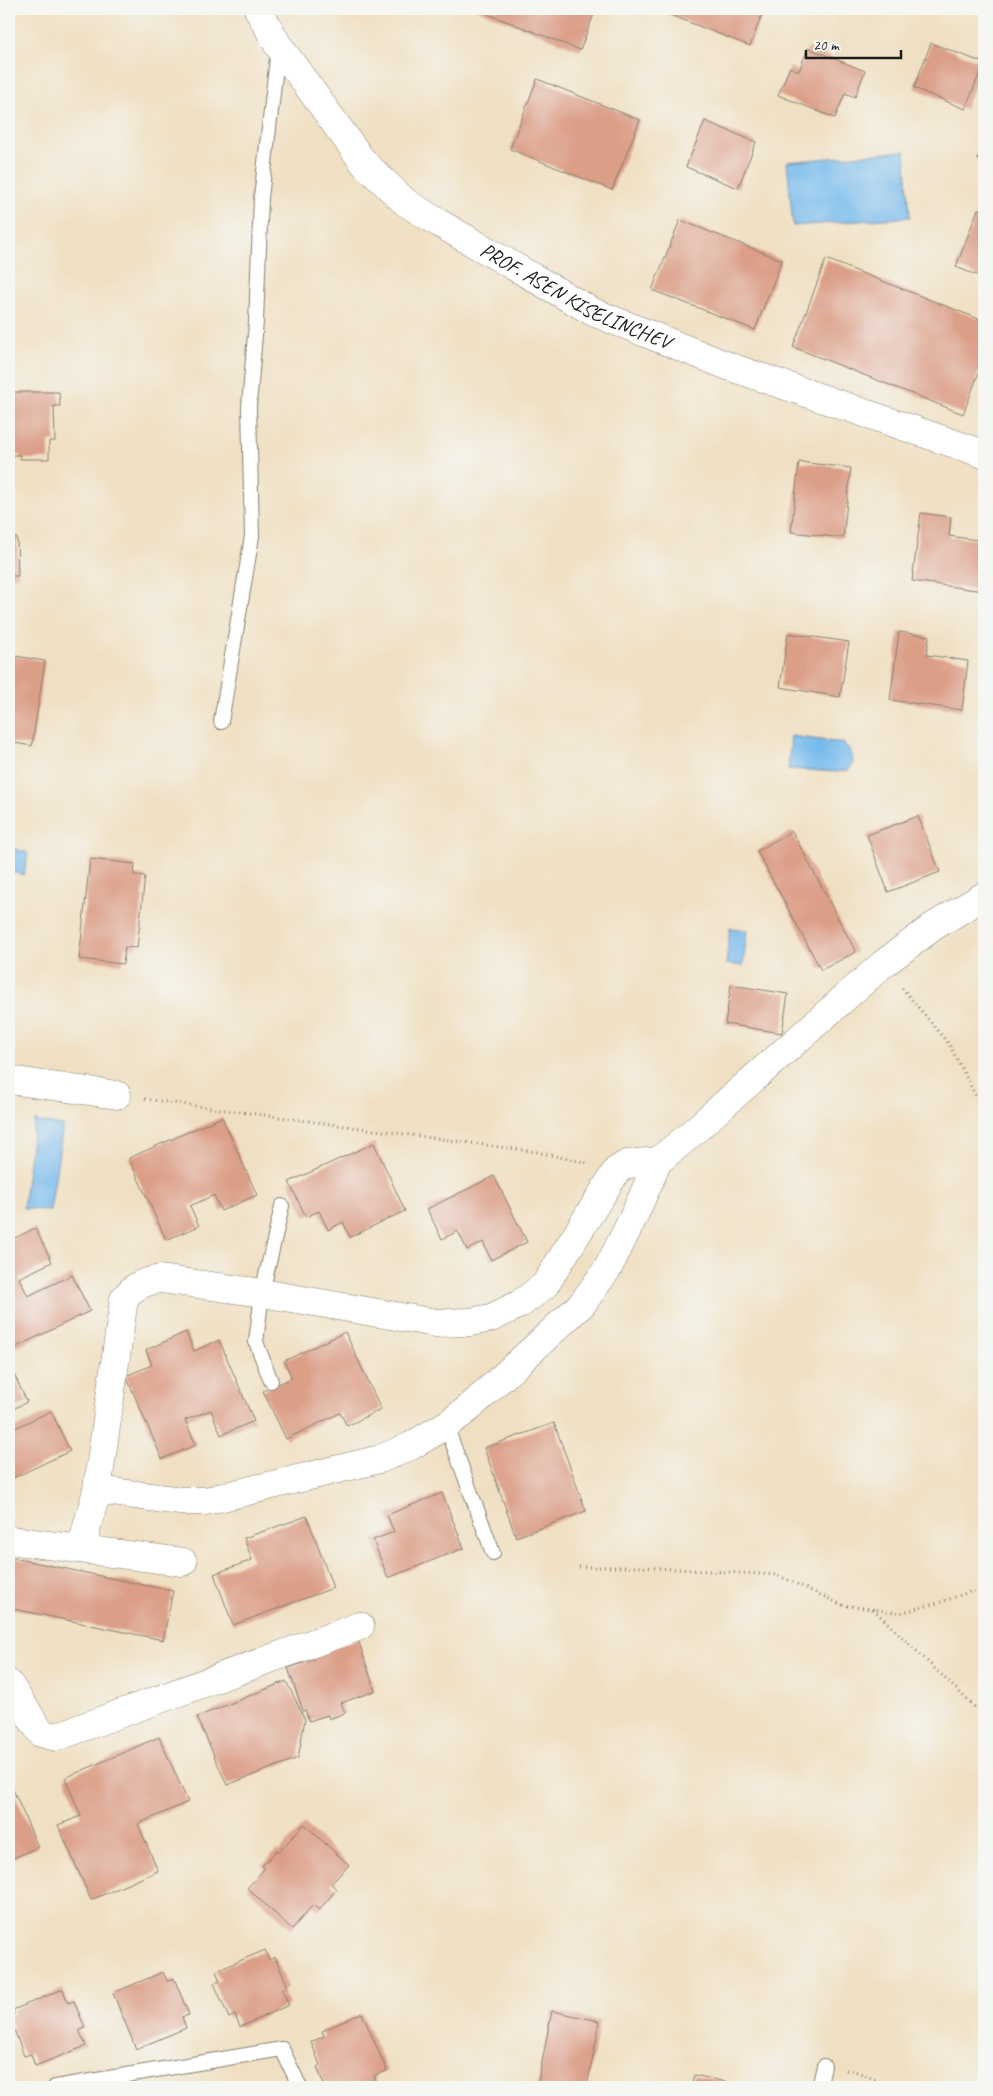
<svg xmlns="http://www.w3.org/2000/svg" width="993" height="2096" font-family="Caveat,sans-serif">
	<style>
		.water { fill: #76baec; stroke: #496b84 }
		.building { fill: #db9e87 }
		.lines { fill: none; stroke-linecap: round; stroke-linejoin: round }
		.service-casing { stroke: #867e70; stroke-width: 16 }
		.minor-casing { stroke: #867e70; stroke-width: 29 }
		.path { stroke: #867e70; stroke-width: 3; stroke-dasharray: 1 4; stroke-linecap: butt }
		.service { stroke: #fff; stroke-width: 14 }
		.minor { stroke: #fff; stroke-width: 28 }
		.labels { text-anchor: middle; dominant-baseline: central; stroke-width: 4.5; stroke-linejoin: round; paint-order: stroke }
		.street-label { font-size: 21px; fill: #1c1c1c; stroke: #f6f6f2 }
	</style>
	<rect width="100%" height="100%" fill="#f6f6f2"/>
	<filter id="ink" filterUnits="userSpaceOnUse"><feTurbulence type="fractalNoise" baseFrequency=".02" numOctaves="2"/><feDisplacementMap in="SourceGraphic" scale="10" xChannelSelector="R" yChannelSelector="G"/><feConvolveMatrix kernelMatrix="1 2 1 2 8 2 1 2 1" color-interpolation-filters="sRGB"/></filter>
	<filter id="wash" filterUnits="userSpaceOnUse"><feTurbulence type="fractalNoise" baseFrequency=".0096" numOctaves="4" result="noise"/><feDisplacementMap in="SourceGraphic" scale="20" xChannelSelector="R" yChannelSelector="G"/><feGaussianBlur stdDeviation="1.12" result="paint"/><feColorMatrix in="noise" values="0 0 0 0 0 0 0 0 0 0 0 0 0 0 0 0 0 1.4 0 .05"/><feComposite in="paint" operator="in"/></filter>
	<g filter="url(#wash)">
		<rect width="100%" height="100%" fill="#f0e0c3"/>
		<path class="water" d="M905,151L910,217L793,226L787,162Z
			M791,736L843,743L851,751L853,762L849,770L837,772L788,769Z
			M9,847L28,853L24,875L9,871Z
			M730,928L747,930L743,966L726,964Z
			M34,1121L63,1126L50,1211L23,1208Z"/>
		<g id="blocks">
			<path class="building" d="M475,9H596L580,50Z
				M655,9H764L750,46Z
				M931,43L984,63L965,109L914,88Z
				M808,48L865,71L855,97L845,93L835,118L778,95L790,67L799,71Z
				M537,79L640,120L612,190L510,149Z
				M705,121L756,142L738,188L686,167Z
				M984,142V162L977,159Z
				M978,209L984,211V278L956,267Z
				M680,220L782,260L755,330L652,290Z
				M826,259L984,321V359L963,414L793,347Z
				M9,392H59L60,406H54L55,441H49V459H20V455H9Z
				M799,462L851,468L843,538L791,532Z
				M921,513L951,517L949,536L984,541L983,591L912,581Z
				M9,538H17L18,576H11V596H9Z
				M899,632L929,636L927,655L968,661L962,710L890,700Z
				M788,633L849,642L840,697L780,687Z
				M9,655L45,661L32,746L9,742Z
				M983,780H984V806H979Z
				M918,816L940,872L888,892L867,835Z
				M792,831L856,952L821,970L757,851Z
				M90,859L135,864L134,875L145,876L137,948L125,947L123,964L79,959Z
				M731,985L788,994L782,1033L725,1024Z
				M222,1117L257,1195L221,1211L214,1195L190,1206L199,1226L166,1240L129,1158Z
				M374,1143L405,1211L350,1237L343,1222L328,1230L319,1211L306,1217L289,1182Z
				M494,1176L527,1242L491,1260L483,1242L467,1250L458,1231L442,1239L427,1209Z
				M35,1228L52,1262L19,1278L28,1296L72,1275L90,1311L10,1350L9,1241Z
				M186,1332L194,1351L219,1340L254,1421L221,1435L211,1410L185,1420L196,1445L162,1459L126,1376L152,1365L146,1350Z
				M345,1332L381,1409L347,1426L340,1413L286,1439L263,1391L292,1378L284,1361Z
				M12,1370L27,1402L9,1411V1371Z
				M51,1411L70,1451L9,1480V1431Z
				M554,1423L586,1511L516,1537L484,1448Z
				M442,1493L464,1548L388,1578L373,1540L394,1532L387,1515Z
				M307,1516L333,1588L233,1625L214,1574L252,1560L244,1538Z
				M9,1557L173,1591L163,1640L9,1608Z
				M358,1639L375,1691L341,1703L345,1713L329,1719L328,1715L309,1721L305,1710L303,1711L288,1668L314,1660L312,1655Z
				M286,1681L305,1719L298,1758L227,1785L197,1717Z
				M159,1737L188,1802L138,1824L158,1871L91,1900L58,1825L81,1816L65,1778Z
				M11,1785L38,1847L9,1860V1786Z
				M304,1824L349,1865L331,1884L337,1889L319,1910L313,1905L292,1929L247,1888L265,1868L262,1866L277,1850L279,1852Z
				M265,1950L269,1960L275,1957L288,1987L282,1990L289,2005L240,2027L235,2015L229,2018L214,1983L220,1981L216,1971Z
				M163,1972L167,1981L174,1978L189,2015L182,2017L186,2028L136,2049L113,1993Z
				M63,1989L68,2003L74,2001L85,2028L79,2030L86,2046L35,2066L31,2054L24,2056L9,2016L14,2014L13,2010Z
				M552,2011L600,2021L587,2087H537Z
				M362,2013L387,2071L374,2076L376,2081L362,2087H325L317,2067L320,2065L311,2042L324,2036L322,2031Z
				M694,2075L745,2086V2087H691Z"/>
		</g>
	</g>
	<g filter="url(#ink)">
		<use href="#blocks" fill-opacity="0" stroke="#867e70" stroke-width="1"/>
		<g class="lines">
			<g class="service-casing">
				<path id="service" d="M221,722L252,536L249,406L256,322L261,198L278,49
					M271,1381L256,1342L262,1293L282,1206
					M446,1425L493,1553
					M55,2087L282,2049L300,2087
					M819,2087L824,2066"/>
			</g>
			<g class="minor-casing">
				<g id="minor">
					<path id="s1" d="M258,9L278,45L364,163L405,202L439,223L593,312L728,366L984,454"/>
					<path d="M9,1080L117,1095"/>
					<path d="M658,1161L627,1164L617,1170L545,1285L520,1304L491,1318L470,1322L436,1323L262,1293L160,1279C144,1282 133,1286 124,1299L97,1490L181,1501H206L380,1459L411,1446L446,1425L468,1409L582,1304L608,1268L634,1216L658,1161L684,1140L883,964L934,926L984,896"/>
					<path d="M9,1540L183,1562"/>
					<path d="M81,1549L97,1490"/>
					<path d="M9,1684L41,1733L56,1737L360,1626"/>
				</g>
			</g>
			<path class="path" d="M902,988L949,1044L984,1112
				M145,1099L537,1152L587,1163
				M579,1567H640L777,1575L842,1605L900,1613L938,1603L984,1587
				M873,1609L984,1716
				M846,2070L857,2072L893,2087"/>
			<use href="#service" class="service"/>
			<use href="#minor" class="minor"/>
		</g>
	</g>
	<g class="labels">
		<g class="street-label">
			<text stroke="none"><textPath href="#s1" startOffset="439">PROF. ASEN KISELINCHEV</textPath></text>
		</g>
	</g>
	<rect width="993" height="2096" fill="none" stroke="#f6f6f2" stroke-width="30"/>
	<path d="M806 50v8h95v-8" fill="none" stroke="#1c1c1c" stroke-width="2.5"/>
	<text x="813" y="50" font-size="15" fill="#1c1c1c" stroke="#f6f6f2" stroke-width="4" paint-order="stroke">20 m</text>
</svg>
